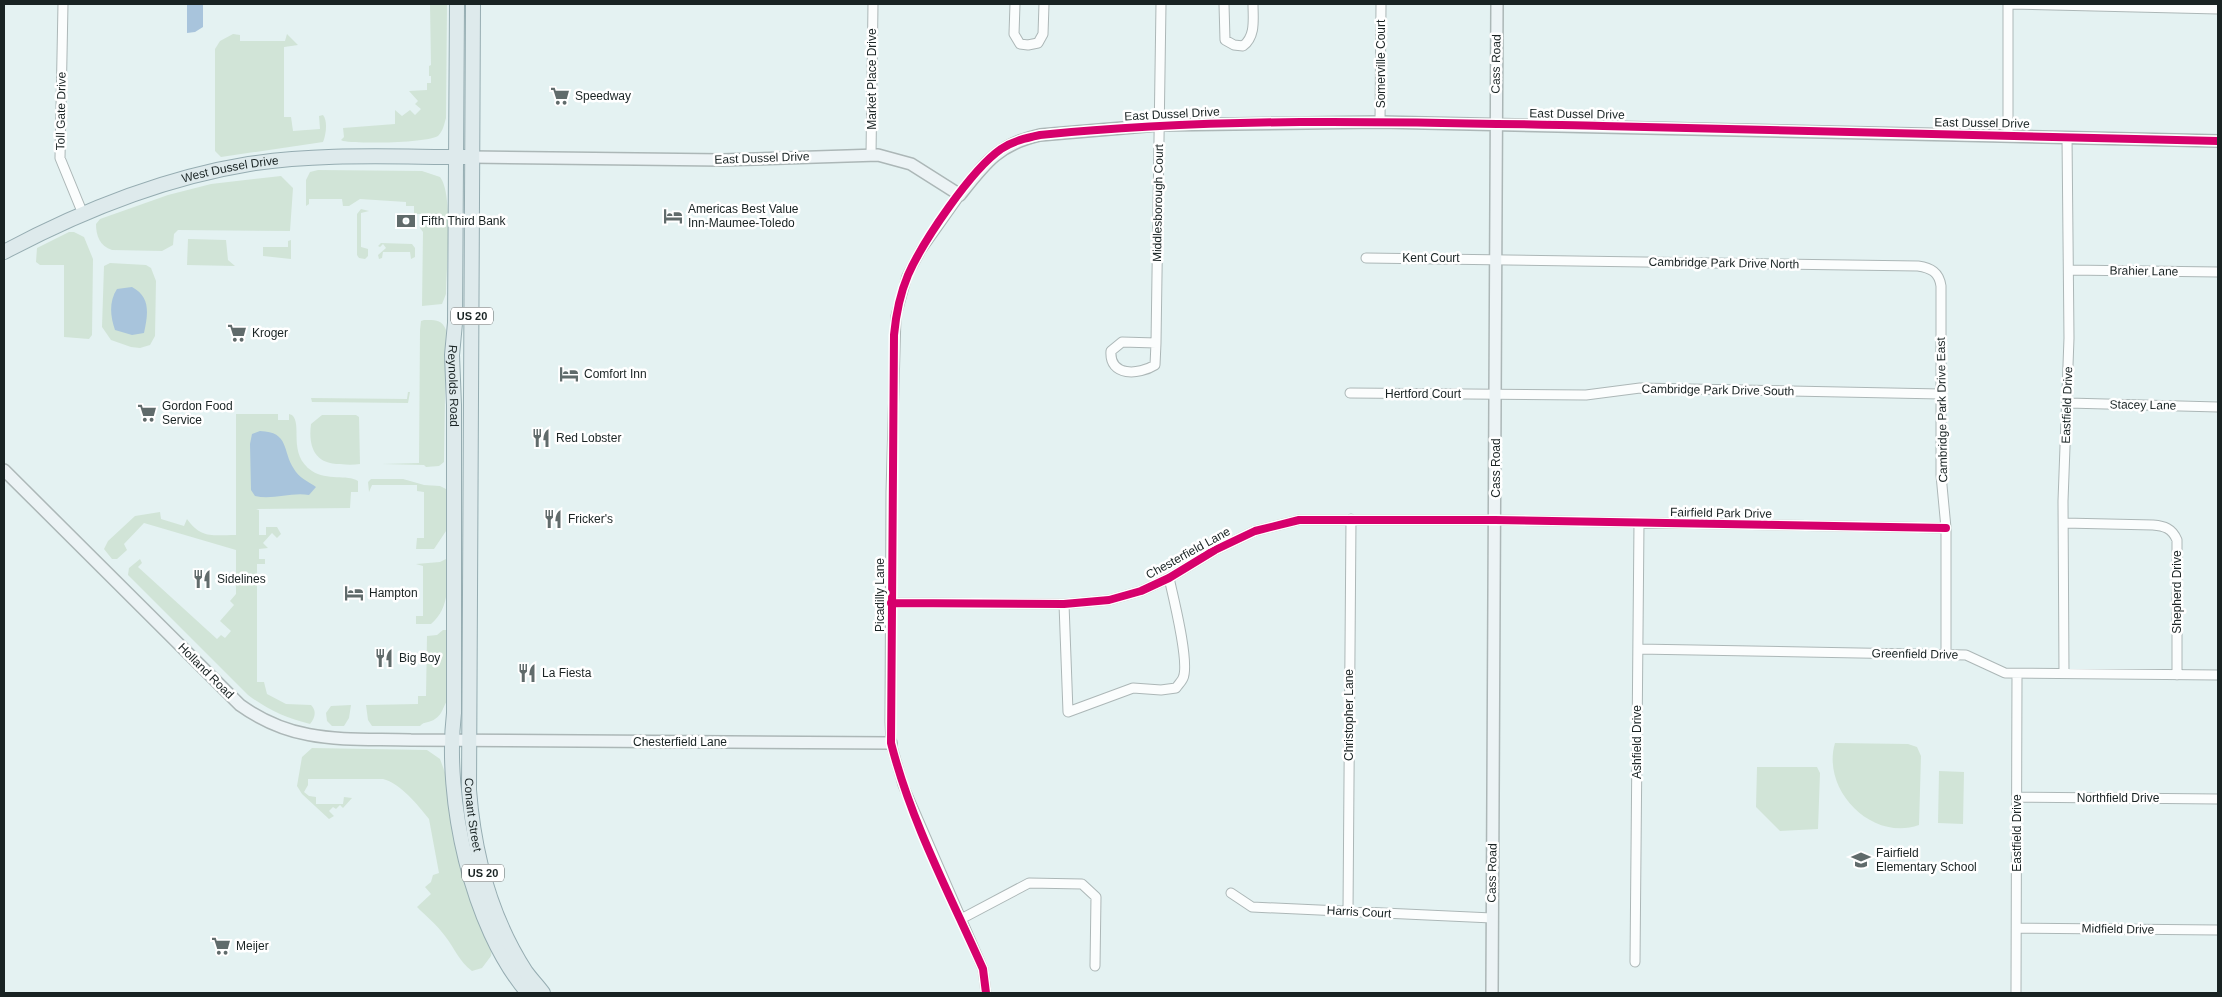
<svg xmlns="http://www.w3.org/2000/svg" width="2222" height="997" font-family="Arial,sans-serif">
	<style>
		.green { fill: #d1e4d7 }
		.water { fill: #a8c4dc }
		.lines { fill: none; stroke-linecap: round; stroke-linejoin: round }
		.street-casing { stroke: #acb7b7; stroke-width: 11 }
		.secondary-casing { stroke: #acb7b7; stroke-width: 14 }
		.primary-casing { stroke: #95acb1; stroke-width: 16 }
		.street { stroke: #fbfdfd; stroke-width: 9 }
		.secondary { stroke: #ecf3f5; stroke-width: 11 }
		.primary { stroke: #deeaec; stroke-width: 14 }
		.cycleway-casing { stroke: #fff; stroke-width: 11 }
		.cycleway { stroke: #d6006c; stroke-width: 8 }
		.labels { text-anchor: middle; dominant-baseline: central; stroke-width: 5; stroke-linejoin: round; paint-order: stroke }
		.shield { fill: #fff; stroke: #5e6565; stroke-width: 1 }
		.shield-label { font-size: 11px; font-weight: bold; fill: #192323 }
		.street-label { font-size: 12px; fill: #192323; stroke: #fff }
		.poi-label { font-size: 12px; fill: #192323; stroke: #fff; text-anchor: start }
	</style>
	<rect width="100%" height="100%" fill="#e4f2f2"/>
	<path class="green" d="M430,4H447L446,118C444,125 443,131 438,136C427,143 358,144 343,141L341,140L344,137L343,128L395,124V110L402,116L410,110L415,115L421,109L415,104L418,101L409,91L427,90V83H431V76H429V66L431,65Z
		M233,34L240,35V41H285L287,34L298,45L284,47V117H291L293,131L320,129L319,116L323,115C328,121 326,135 323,142L221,157L215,151V49L220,41Z
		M318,170L422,171L440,177C454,194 446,269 446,294L442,304L422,306L423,232L420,228V214H414V206H406V202L360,199L349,206H343L342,199H309V204L306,206V180L310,172Z
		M281,176L293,188L290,231L178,230L174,234L173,245L162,251L112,250C100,246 96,236 96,224L100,219L168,195L211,184Z
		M361,209L369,211L361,213V247L368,249V256L365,259L359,258L357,255V214Z
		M69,232H74L84,237L93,259L92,335L89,339L64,337V265H40L36,262L37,248Z
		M188,239L226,240L228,260L235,266L187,265Z
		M291,240V259L263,256V247H288V241Z
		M381,243L412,244L415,248V257L411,259L410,252H383L382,258L379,259L378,255L386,248L383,244L380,247L378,246Z
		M110,263L146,265L151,268L156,281L155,336L150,345L140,348L131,347L111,340L102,327L104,266Z
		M424,320C434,320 442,319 446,330L444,462L439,466L426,467L424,465L382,464L419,463L420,330L421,321Z
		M408,392H410L408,403L312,402L311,398L407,399Z
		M236,414H278V420H289V414L292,415C303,425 287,454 312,471C327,481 347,474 358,481V492H351L350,508L256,509L259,510V535H266V527H277L281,534L277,538L272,533L263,543L268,548L259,549V559H265V564H257V682H264L267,694L286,704L311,705C317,711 315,718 310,724C286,718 268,710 248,695L128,575L129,568L140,559L142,563L138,567L217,639L221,635L225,638L231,631L220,621L234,605L230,601L236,594V550L144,523L124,544L127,550L117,559H112L104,549L108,541L135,516L160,512L161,519L184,526L187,519C201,539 213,535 236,535Z
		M322,415H356L359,417L360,464C354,465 347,465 340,464C315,464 308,447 311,424Z
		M371,479H403L424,485L440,486L446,489L448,528L434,549H416L417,538H424V492L417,491V485H372L369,492L368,482Z
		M448,558C447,582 451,607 431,624H416V616H423V566L416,564L440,562Z
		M443,630H448L447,701C443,707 442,715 435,719C430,723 424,721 420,726H372L368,720L366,705L418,704V696H426L427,636L437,635Z
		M351,705L349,718L344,726H332L327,721L326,713L331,706Z
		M1835,743L1908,744L1917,747L1921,756L1919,825C1872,842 1821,790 1835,743Z
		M312,748L427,750L440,759L447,778L492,949L491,956L482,968L472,971C459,961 455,949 445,936C437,925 426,916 417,907L431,894L425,887L431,882L433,875L439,873L429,819C418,805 400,783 383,779H308V785L304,792L309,796L316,797V804H343L344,797L352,798L343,808L340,805L336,809L333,807L329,811L334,816L329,819L302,794L297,786L302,757Z
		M1757,767H1817L1820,773L1818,829L1780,831L1756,807Z
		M1939,771L1964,772L1963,824L1938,823Z"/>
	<path class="water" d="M187,4H203V27L195,32L187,33Z
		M132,287C151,297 148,314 144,333L132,335L115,330C110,316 109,301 117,289Z
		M260,431C290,432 282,451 294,469C298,477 309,482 316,487L309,495C291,492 273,500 255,496L251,490L250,444L252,434Z"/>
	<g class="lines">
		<g class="street-casing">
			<path id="street" d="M63,4L60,158L83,214
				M1015,4L1014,34L1020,44L1028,45L1038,43L1043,34L1044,4
				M1224,4L1225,40L1234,45L1243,46C1256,36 1253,19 1253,4
				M2009,4L2218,9
				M1380,122L1381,5
				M2008,135V4
				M871,155L873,4
				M960,195L921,250L907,276L896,316L891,492L890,722L891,743L903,785L983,969L986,993
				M1366,258L1918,266C1931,268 1939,272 1941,286V475L1946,528V654
				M2069,270L2218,272
				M1156,343L1122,342L1111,351C1109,377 1139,375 1155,365L1156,343L1161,4
				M1350,393L1586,395L1640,388L1941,394
				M2068,403L2218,407
				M2064,523L2153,525C2164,526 2172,528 2177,540V675
				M891,603L1064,604L1109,600L1141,591L1169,578L1215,550L1255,531L1299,520H1495L1946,528
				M1064,604L1068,712L1133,688L1161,690L1176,688C1178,685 1182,681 1183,678C1190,663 1173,596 1169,578
				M1638,649L1966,655L2005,673L2218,675
				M2064,673L2063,501L2069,338L2067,137
				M2017,797L2218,799
				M1231,893L1252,907L1492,918
				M1348,911L1351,519
				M961,919L1029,883L1082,884L1096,897L1095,966
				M2017,928L2218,930
				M1635,962L1639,523
				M2016,993L2017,674"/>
		</g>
		<g class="secondary-casing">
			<path id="secondary" d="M471,157L722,160L878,155L911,164L960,195C985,163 999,144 1040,135L1158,125L1380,122L2218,141
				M4,470L240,705C296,745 345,738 411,740L891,743
				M1492,993L1497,4"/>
		</g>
		<g class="primary-casing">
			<g id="primary">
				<path id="s1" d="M457,4L455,323L452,355L454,405V713C444,798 471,927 528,993"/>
				<path id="s2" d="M473,4L469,790C474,854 491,918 526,972C531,979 538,986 543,993"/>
				<path id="s3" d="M4,252C81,211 163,178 249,164C320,153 394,157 466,157"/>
			</g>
		</g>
		<use href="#street" class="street"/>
		<use href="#secondary" class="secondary"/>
		<use href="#primary" class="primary"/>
		<g class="cycleway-casing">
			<path id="cycleway" d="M891,603L1064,604L1109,600L1141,591L1169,578L1215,550L1255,531L1299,520H1495L1946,528
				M986,993L983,969C950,895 911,822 891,743L894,335C896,314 900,294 908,275C923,241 971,170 1001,149C1013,141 1026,138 1040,135C1227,116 1415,122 1603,126C1808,130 2013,135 2218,141"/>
		</g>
		<use href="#cycleway" class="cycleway"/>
	</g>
	<defs>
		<g id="supermarket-bare" transform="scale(1.5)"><path d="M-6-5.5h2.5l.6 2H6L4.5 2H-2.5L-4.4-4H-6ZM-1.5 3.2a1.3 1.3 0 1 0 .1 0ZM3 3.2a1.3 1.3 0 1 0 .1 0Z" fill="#606b6b" stroke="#fff" stroke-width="2.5" paint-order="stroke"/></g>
		<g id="hotel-bare" transform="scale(1.5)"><path d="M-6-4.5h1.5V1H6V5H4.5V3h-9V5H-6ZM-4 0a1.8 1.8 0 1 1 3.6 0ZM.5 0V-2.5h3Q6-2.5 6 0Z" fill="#606b6b" stroke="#fff" stroke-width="2.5" paint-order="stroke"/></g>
		<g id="bank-bare" transform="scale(1.5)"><path d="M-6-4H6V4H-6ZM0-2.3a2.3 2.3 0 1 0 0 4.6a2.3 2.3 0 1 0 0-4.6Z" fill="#606b6b" stroke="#fff" stroke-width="2.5" paint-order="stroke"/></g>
		<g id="restaurant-bare" transform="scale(1.5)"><path d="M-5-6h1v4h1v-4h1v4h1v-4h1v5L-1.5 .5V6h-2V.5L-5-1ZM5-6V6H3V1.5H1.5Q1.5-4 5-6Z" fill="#606b6b" stroke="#fff" stroke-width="2.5" paint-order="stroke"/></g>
		<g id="school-bare" transform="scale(1.5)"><path d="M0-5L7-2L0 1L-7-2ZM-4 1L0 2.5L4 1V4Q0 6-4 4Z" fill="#606b6b" stroke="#fff" stroke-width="2.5" paint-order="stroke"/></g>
	</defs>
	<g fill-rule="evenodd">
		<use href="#supermarket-bare" x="560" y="96"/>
		<use href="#hotel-bare" x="673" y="216"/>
		<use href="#bank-bare" x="406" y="221"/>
		<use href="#supermarket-bare" x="237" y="333"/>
		<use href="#hotel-bare" x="569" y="374"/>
		<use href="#supermarket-bare" x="147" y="413"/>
		<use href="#restaurant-bare" x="541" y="438"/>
		<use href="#restaurant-bare" x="553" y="519"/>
		<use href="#restaurant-bare" x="202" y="579"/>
		<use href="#hotel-bare" x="354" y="593"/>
		<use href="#restaurant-bare" x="384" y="658"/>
		<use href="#restaurant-bare" x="527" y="673"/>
		<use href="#school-bare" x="1861" y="860"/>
		<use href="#supermarket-bare" x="221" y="946"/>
	</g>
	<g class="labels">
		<g class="shield">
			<rect x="451" y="307.5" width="42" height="17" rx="4"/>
			<rect x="462" y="864.5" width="42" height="17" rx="4"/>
		</g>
		<g class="shield-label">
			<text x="472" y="316">US 20</text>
			<text x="483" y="873">US 20</text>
		</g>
		<g class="street-label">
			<text transform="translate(1381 64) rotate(-90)">Somerville Court</text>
			<text transform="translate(1496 64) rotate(-89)">Cass Road</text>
			<text transform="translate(872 79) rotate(-90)">Market Place Drive</text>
			<text transform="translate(61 111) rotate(-89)">Toll Gate Drive</text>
			<text transform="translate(1172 114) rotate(-3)">East Dussel Drive</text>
			<text transform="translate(1577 114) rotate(1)">East Dussel Drive</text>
			<text transform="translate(1982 123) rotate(1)">East Dussel Drive</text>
			<text transform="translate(762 158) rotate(-2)">East Dussel Drive</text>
			<text stroke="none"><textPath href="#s3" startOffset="242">West Dussel Drive</textPath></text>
			<text transform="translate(1158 203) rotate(-89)">Middlesborough Court</text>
			<text x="1431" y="258">Kent Court</text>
			<text transform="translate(1724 263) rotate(1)">Cambridge Park Drive North</text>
			<text transform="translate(2144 271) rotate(1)">Brahier Lane</text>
			<text stroke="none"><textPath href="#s1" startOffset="382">Reynolds Road</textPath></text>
			<text transform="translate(1718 390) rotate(1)">Cambridge Park Drive South</text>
			<text x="1423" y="394">Hertford Court</text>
			<text transform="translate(2067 405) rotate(-88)">Eastfield Drive</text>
			<text transform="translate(2143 405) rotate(1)">Stacey Lane</text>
			<text transform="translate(1942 410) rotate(-91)">Cambridge Park Drive East</text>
			<text transform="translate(1496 468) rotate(-90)">Cass Road</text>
			<text transform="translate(1721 513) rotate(1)">Fairfield Park Drive</text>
			<text transform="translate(1188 553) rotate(-29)">Chesterfield Lane</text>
			<text transform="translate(2177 592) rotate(-90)">Shepherd Drive</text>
			<text transform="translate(880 595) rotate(-90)">Picadilly Lane</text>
			<text transform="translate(1915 654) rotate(1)">Greenfield Drive</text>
			<text transform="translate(206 671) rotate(45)">Holland Road</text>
			<text transform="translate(1349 715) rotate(-90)">Christopher Lane</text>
			<text x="680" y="742">Chesterfield Lane</text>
			<text transform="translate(1637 742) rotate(-90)">Ashfield Drive</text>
			<text x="2118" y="798">Northfield Drive</text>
			<text stroke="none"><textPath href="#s2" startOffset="811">Conant Street</textPath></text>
			<text transform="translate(2017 833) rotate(-90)">Eastfield Drive</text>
			<text transform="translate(1492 873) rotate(-89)">Cass Road</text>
			<text transform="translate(1359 912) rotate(3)">Harris Court</text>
			<text transform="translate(2118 929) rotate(1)">Midfield Drive</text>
		</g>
		<g class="poi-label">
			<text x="575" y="96">Speedway</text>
			<text x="688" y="209">Americas Best Value<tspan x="688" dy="14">Inn-Maumee-Toledo</tspan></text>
			<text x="421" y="221">Fifth Third Bank</text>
			<text x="252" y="333">Kroger</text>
			<text x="584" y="374">Comfort Inn</text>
			<text x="162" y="406">Gordon Food<tspan x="162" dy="14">Service</tspan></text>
			<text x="556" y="438">Red Lobster</text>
			<text x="568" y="519">Fricker's</text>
			<text x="217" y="579">Sidelines</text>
			<text x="369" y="593">Hampton</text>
			<text x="399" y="658">Big Boy</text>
			<text x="542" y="673">La Fiesta</text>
			<text x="1876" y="853">Fairfield<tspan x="1876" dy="14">Elementary School</tspan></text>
			<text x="236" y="946">Meijer</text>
		</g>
	</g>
	<rect width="2222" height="997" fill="none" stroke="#192323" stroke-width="10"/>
</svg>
